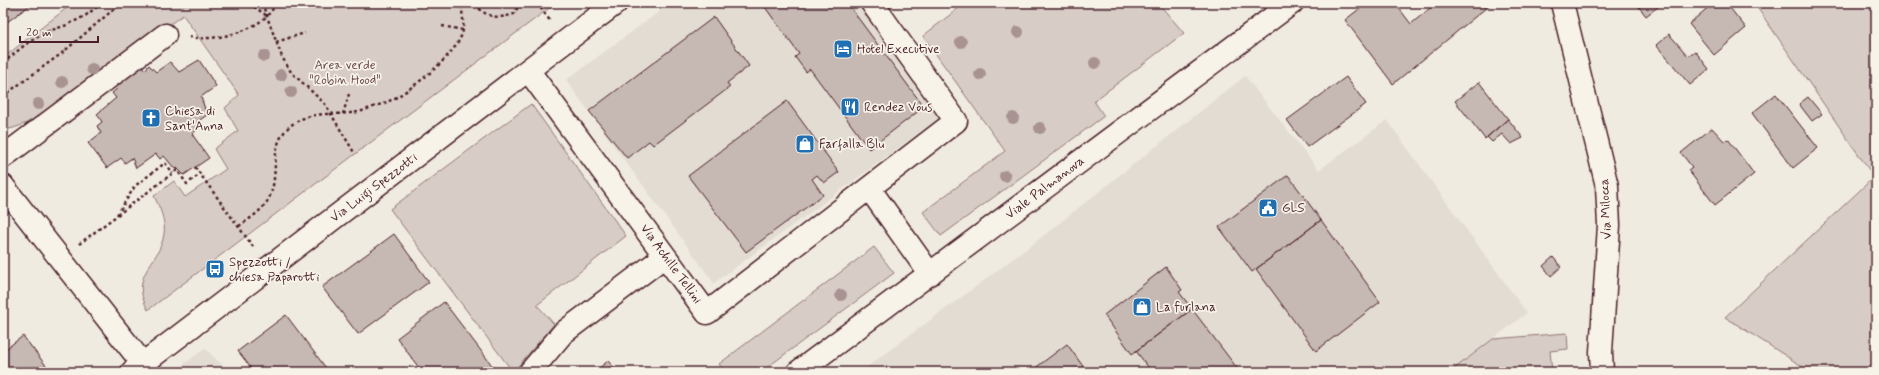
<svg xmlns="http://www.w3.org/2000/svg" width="1879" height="375" font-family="Mynerve,sans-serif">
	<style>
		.built { fill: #e3dcd2 }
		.green { fill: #d8cdc6; stroke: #917678 }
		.building { fill: #c6b8b3; stroke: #4a1f2b }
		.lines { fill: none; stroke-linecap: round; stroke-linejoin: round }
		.minor-casing { stroke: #4a1f2b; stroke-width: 25 }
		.major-casing { stroke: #4a1f2b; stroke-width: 25 }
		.path { stroke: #4a1f2b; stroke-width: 2.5; stroke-dasharray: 3 3; stroke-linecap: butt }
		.minor { stroke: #f7f3e8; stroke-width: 22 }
		.major { stroke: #f7f3e8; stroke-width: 22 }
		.tree { fill: #a89292 }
		.labels { text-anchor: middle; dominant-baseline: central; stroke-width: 3.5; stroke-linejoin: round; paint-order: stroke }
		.poi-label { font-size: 13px; fill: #4a1f2b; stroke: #f7f3e8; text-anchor: start }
		.park-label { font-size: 13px; fill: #6e4a52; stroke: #f7f3e8 }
		.street-label { font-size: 13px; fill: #4a1f2b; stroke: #f7f3e8 }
	</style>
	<rect width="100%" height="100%" fill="#f0ebe0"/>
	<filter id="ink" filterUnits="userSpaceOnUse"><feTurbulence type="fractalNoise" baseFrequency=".025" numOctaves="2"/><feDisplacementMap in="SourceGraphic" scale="8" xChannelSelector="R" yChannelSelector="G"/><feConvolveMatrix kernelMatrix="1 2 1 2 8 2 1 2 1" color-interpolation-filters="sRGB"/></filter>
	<g filter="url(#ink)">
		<path class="built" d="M671,3H857L941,117L714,283L566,80Z
			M1245,76L1319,170L1387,120L1527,313L1450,372H860L1029,247Z
			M205,348L229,372H174Z"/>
		<path class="green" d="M73,3H556L148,310C128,274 159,266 164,234C166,221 160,208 154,196L174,181L185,197L226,169L214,149L238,131L225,108L239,95L183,15C154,35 126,55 98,75C74,92 31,128 3,130V58Z
			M965,3H1158L1184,33L1094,101L1104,116L941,236L923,212L1005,151L923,36Z
			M1754,3H1876V372H1811L1725,317L1874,177Z
			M531,104L626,236L537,305L554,324L513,372L390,209Z
			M874,247L894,273L761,372H725L719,364Z
			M1567,333L1568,349L1550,351L1552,372H1450L1493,339Z"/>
		<path class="building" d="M3,3H33L3,25Z
			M762,3H847L924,107L869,149L810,69L806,72L795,57L799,54Z
			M1367,3H1395L1411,24L1436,3H1492L1393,84L1345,20Z
			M1636,3H1663L1646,16Z
			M1713,3H1726L1746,28L1714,55L1689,24Z
			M714,17L749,66L727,83L730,87L653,145L649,141L627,158L589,111Z
			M1669,34L1688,56L1695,51L1709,69L1690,85L1656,45Z
			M199,60L216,86L201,97L207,115L194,124L197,130L192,134L209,158L184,175L177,168L175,169L164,156L160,159L156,154L136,168L132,158L125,163L121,158L107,168L88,143L101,133L97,126L102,122L97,114L116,98L112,93L118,88L113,81L138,61L145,70L149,65L156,72L170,62L179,72Z
			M1346,77L1366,104L1307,147L1287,120Z
			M1479,82L1508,119L1485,139L1455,101Z
			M1776,94L1818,148L1793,168L1752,113Z
			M1808,97L1822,114L1812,121L1799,104Z
			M787,101L839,172L824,183L817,175L812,179L823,195L746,252L688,176Z
			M1508,119L1523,138L1511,144L1502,134L1492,142L1487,137Z
			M1712,128L1724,141L1728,139L1754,174L1715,205L1688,170L1692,167L1681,153Z
			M1288,175L1321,220L1252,272L1219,227Z
			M1321,220L1380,302L1316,351L1256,269Z
			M394,234L429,282L358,334L322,287Z
			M1553,257L1561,267L1551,276L1543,266Z
			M1166,267L1182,290L1179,292L1192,309L1132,354L1104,315Z
			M444,302L497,372H422L397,338Z
			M1192,309L1240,372H1152L1136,351Z
			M286,315L329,372H254L238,351Z
			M23,336L51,372H3V351Z
			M1067,344L1087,372H1030Z
			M608,361L618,372H594Z"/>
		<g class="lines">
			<g class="minor-casing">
				<path id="minor" d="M1562,3L1607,186L1609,225L1601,352L1602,372
					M528,70L707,313L869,188L930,274
					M3,157L165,35
					M3,186L143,364
					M869,188L956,121L872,3
					M132,372L616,3
					M530,372L563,333L665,256"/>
			</g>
			<g class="major-casing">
				<path id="major" d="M798,372L1292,3"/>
			</g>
			<path class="path" d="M249,3L267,16
				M262,3L282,57L291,72L325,104L355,154
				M476,3C483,18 500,19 514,14L520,3
				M537,3L551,22
				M546,3L550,8
				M442,26L463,30
				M189,37C216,42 264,31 276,3
				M276,42L305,33
				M3,63L26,44L46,32L67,25L85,16L102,3
				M3,96L61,54L121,3
				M343,114L349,94
				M195,167L254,248
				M117,215L135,186L165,163L173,173
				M239,226C248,220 262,211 268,200C282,174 265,143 294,123C315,109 339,117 362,111C370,108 379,105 387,102C408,93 459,54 463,30C464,22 462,11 461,3
				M79,244L177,170L187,184L200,174"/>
			<use href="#minor" class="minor"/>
			<use href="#major" class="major"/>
		</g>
		<g class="tree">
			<circle cx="1018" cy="32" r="6"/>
			<circle cx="961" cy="42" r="6"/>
			<circle cx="264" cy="56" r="6"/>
			<circle cx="1095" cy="63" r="6"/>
			<circle cx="92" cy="69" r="6"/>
			<circle cx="980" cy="74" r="6"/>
			<circle cx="281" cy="75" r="6"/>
			<circle cx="62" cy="82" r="6"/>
			<circle cx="291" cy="92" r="6"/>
			<circle cx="38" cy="104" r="6"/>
			<circle cx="1013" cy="118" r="6"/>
			<circle cx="1040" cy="128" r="6"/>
			<circle cx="1005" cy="176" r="6"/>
			<circle cx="841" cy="295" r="6"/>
		</g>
	</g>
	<defs>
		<g id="hotel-square" transform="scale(1)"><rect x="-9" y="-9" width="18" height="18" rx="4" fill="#1f6fb2" stroke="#f7f3e8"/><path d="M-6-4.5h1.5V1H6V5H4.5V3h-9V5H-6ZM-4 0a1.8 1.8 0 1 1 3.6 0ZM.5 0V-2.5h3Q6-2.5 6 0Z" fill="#fff"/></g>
		<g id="restaurant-square" transform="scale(1)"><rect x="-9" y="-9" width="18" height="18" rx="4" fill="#1f6fb2" stroke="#f7f3e8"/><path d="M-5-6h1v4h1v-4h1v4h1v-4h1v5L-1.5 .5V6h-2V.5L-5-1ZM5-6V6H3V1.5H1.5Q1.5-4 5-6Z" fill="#fff"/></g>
		<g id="church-square" transform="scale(1)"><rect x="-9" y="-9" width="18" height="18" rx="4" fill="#1f6fb2" stroke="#f7f3e8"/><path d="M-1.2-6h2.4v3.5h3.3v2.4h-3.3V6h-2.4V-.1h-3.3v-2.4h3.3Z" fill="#fff"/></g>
		<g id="shop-square" transform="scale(1)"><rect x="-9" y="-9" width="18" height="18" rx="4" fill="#1f6fb2" stroke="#f7f3e8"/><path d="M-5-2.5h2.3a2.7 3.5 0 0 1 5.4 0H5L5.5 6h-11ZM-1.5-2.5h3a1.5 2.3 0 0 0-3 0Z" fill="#fff"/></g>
		<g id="civic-square" transform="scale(1)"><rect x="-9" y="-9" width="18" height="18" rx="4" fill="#1f6fb2" stroke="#f7f3e8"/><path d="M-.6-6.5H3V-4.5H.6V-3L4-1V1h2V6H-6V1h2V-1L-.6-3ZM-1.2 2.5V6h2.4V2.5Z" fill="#fff"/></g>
		<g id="bus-square" transform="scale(1)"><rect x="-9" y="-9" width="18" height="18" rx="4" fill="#1f6fb2" stroke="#f7f3e8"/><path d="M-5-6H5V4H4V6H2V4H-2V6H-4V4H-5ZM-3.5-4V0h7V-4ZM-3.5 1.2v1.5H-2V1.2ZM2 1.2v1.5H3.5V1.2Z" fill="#fff"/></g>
	</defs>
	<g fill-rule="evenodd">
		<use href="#hotel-square" x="843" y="49"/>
		<use href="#restaurant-square" x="850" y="107"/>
		<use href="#church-square" x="151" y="118"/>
		<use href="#shop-square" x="805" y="144"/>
		<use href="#civic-square" x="1268" y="208"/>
		<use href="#bus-square" x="215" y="269"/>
		<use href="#shop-square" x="1142" y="307"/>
	</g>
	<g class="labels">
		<g class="poi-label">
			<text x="857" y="49">Hotel Executive</text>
			<text x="864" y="107">Rendez Vous</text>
			<text x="165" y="111">Chiesa di<tspan x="165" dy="15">Sant'Anna</tspan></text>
			<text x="819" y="144">Farfalla Blu</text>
			<text x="1282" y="208">GLS</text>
			<text x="229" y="262">Spezzotti /<tspan x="229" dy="15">chiesa Paparotti</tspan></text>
			<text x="1156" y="307">La furlana</text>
		</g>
		<g class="park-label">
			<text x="345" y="65">Area verde<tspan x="345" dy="15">"Robin Hood"</tspan></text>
		</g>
		<g class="street-label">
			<text transform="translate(374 188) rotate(-37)">Via Luigi Spezzotti</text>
			<text transform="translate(1045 188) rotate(-37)">Viale Palmanova</text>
			<text transform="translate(1606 209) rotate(-93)">Via Milocca</text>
			<text transform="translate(671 264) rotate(54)">Via Achille Tellini</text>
		</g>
	</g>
	<rect width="1879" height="375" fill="none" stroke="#f7f3e8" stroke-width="16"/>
	<rect x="8" y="8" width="1863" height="359" fill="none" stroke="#4a1f2b" stroke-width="1.5" filter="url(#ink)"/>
	<path d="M20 36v6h78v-6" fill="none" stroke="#4a1f2b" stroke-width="2"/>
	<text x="26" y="36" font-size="12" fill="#4a1f2b" stroke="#f7f3e8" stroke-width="3" paint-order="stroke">20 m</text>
</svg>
